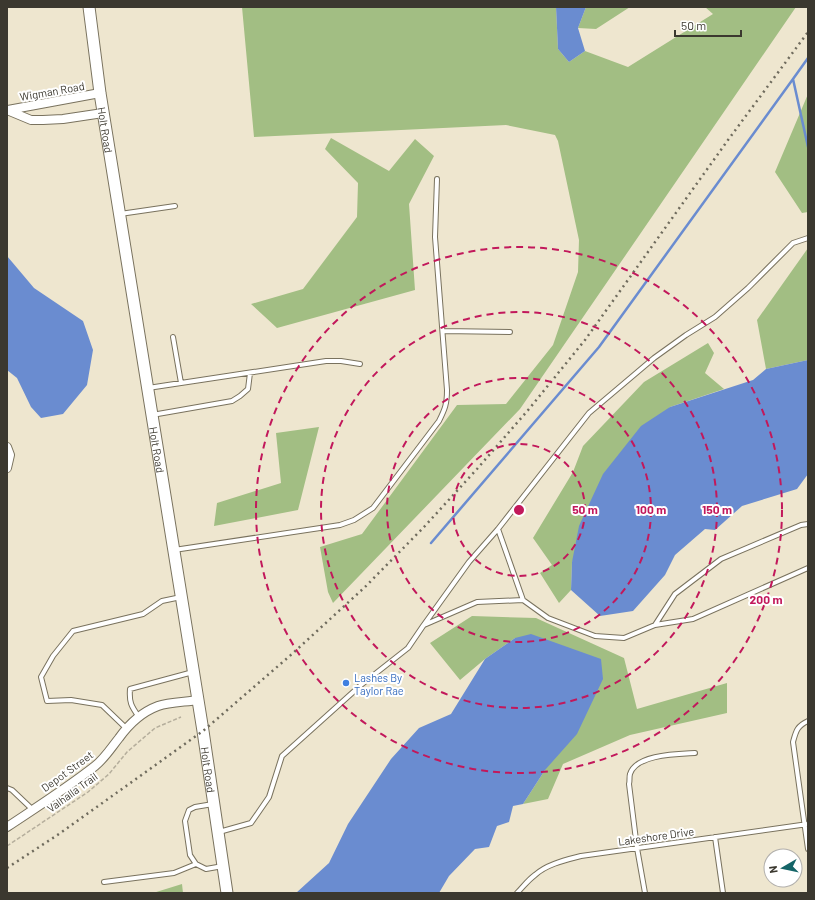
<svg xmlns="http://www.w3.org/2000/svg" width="815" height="900" font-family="Barlow,sans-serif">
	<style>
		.green { fill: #a2be83 }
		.water { fill: #6a8cd0 }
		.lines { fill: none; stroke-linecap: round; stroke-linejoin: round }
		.stream { stroke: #6a8cd0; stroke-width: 2.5 }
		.service-casing { stroke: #79725e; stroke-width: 6 }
		.minor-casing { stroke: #79725e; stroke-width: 10 }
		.secondary-casing { stroke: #79725e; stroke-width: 13 }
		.path { stroke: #b5ae9c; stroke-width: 1.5; stroke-dasharray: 4 2; stroke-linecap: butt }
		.service { stroke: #fff; stroke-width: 4 }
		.minor { stroke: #fff; stroke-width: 8 }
		.secondary { stroke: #fff; stroke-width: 11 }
		.rail { stroke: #6f6b5d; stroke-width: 2.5; stroke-dasharray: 2 4; stroke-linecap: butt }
		.ring { fill: none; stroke: #c2185b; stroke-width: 2; stroke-dasharray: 7 5 }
		.shop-dot { fill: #3f7fe0; stroke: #fff; stroke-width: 1.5 }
		.labels { text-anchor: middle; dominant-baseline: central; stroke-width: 4; stroke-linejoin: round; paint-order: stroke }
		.street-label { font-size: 11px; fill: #3b382f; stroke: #fff }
		.shop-label { font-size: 11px; fill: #366cbe; stroke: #fff; text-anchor: start }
		.centre { fill: #c2185b; stroke: #fff; stroke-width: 2 }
		.ring-label { font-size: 12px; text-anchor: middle; font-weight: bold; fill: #c2185b; stroke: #fff; stroke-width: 4; stroke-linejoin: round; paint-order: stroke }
	</style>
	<rect width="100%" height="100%" fill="#eee6cf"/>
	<path class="green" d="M242,7H556L558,49L569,62L585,51L628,67L713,14L705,7H796L520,409L333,603L328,592L320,547L362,534L457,405L506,404L553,345L578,272L579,240L558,141L555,135L506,125L254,137Z
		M586,7H630L596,29L578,28Z
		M808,94V212L802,213L775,172Z
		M331,138L389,171L415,139L434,156L409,204L415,290L277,328L251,304L303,289L357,217L358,183L325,149Z
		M808,248V360L766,369L757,320Z
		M708,343L714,353L705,373L724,389L670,407L572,562L571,590L559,603L540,573L552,565L533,538L573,472L583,446L644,382Z
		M319,427L298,510L214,526L217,503L281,483L276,433Z
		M472,616L536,618L624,658L637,709L727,683V713L630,735L563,764L548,799L523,804L545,770L515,638L485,659L460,680L430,643Z
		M182,884L183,893H153Z"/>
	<path class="water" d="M556,7H586L578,28L585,51L569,62L558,49Z
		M7,256L34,288L83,321L93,350L87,385L63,414L41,418L31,407L17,378L7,370Z
		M808,360V474L797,489L742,506L715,530L705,529L675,555L665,575L633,611L600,616L571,590L572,562L579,526L603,474L641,426L670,407L753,380L766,369Z
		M531,634L601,659L603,679L577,734L545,770L523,804L513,806L509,822L497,826L489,847L475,849L449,876L439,893H296L329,863L348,824L391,759L419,728L451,714L485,659L515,638Z"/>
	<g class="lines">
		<path class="stream" d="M808,58L793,79L808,147
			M431,543L599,347L793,79"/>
		<g class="service-casing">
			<path id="service" d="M120,214L175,206
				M443,331L510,332
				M173,337L181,383
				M148,388L326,361H341L360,364
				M152,415L232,401L240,396L248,389L250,373
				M498,529L523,600L548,618L595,636L624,638L655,625L675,594L721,559L801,525L808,524
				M174,550L340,525L354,520L373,508L439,421C445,409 447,404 447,390L435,237L437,179
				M424,625L477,602L523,600
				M655,625L693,619L808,568
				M139,717C131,706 129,702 130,689L193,672
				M808,721C797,726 796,731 793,742L808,849
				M127,729L102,705L71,700L47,701L41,677L53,656L73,631L143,614L162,601L181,597
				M7,788L12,790L33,810
				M213,804L195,807L189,810L185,821L190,855L196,864L206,869L223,866
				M219,832L251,823L269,797L282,756L361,685L408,648L423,626L469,562L498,529L589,413L654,358L686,335L715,317L748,288L793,243L808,238
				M715,837L723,893
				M104,882L174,873L196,864
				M517,893C523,887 528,880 535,875C547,864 566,860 581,856L808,824
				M645,893L637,848L629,784C630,781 629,777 630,774C636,754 679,754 695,753"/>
		</g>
		<g class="minor-casing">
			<path id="minor" d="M7,110L31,120H43L63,119L103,113
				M8,110L100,93
				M7,447L10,455L7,468
				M7,827C37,807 67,788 95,766C105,758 111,748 119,738C129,724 142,712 158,706C169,702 186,702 198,700"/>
		</g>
		<g class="secondary-casing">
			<g id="secondary">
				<path id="s1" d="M89,7L100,93L203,731L227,893"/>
			</g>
		</g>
		<path class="path" d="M7,846L88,792L109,774L127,752L155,728L181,717"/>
		<use href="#service" class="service"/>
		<use href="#minor" class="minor"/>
		<use href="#secondary" class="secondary"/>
		<path class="rail" d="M7,868L59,834L203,731L292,654L365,587L424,527L477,469L529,409L585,340L728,140L808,32"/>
	</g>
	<g class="ring">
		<circle cx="519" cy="510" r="66"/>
		<circle cx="519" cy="510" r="132"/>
		<circle cx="519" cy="510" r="198"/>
		<circle cx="519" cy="510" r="263"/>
	</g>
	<circle class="shop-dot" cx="346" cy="683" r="4"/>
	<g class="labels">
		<g class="street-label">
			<text transform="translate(52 91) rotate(-10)">Wigman Road</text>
			<text stroke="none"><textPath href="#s1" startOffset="124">Holt Road</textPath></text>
			<text stroke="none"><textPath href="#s1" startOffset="448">Holt Road</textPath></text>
			<text stroke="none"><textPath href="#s1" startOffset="772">Holt Road</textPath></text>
			<text transform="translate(67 771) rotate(-36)">Depot Street</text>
			<text transform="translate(72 792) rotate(-36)">Valhalla Trail</text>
			<text transform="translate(656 836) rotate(-8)">Lakeshore Drive</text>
		</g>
		<g class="shop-label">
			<text x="354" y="677">Lashes By<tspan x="354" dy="13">Taylor Rae</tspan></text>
		</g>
	</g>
	<circle cx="519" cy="510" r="6" class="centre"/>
	<g class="ring-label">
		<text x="585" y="514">50 m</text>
		<text x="651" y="514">100 m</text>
		<text x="717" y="514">150 m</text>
		<text x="766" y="604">200 m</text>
	</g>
	<rect width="815" height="900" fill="none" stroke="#3b382f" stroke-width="16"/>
	<g transform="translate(783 868) rotate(261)"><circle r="19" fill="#ffffff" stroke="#b1afac"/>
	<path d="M0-3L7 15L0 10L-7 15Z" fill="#156568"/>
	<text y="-6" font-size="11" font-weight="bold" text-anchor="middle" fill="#3b382f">N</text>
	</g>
	<path d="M675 30v6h66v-6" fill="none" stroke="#3b382f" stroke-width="2"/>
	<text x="681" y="30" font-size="12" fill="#3b382f" stroke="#ffffff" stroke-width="3" paint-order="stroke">50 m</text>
</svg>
